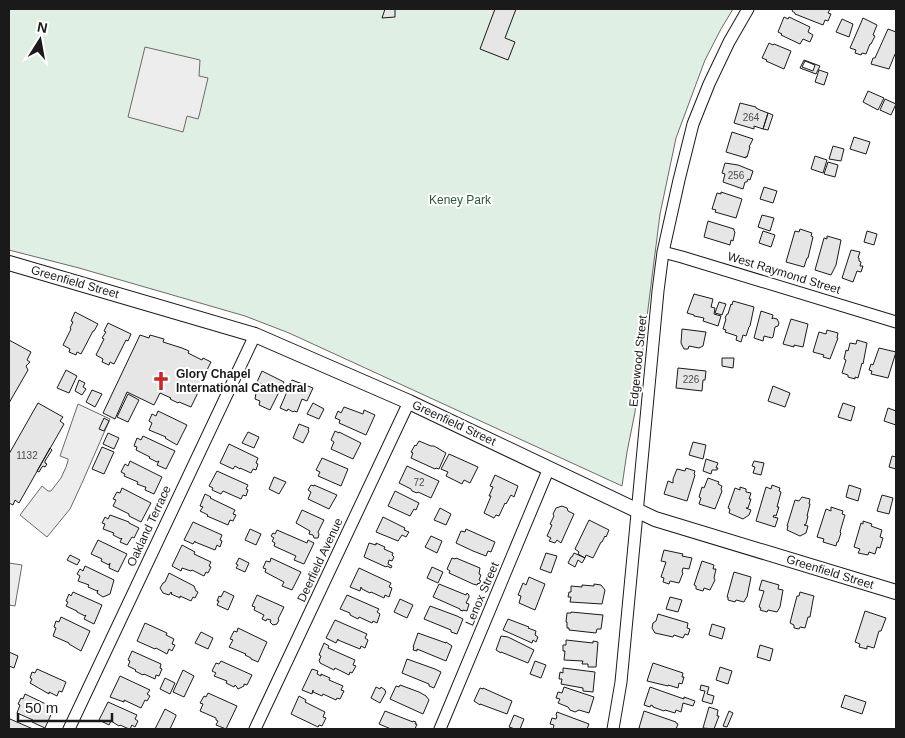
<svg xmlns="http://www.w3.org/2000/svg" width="905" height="738" font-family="Arial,sans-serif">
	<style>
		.green { fill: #e0efe3; stroke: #6a6a6a }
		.parking { fill: #ededed; stroke: #6a6a6a }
		.building { fill: #e6e6e6; stroke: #1a1a1a; fill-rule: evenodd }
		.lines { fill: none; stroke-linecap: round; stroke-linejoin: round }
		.minor-casing { stroke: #1a1a1a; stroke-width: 13 }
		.tertiary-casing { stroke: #1a1a1a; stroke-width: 16 }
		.minor { stroke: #fff; stroke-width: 11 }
		.tertiary { stroke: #fff; stroke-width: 14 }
		.labels { text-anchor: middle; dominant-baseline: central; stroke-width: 4; stroke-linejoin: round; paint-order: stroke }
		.number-label { font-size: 10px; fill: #4d4d4d }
		.park-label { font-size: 12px; fill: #2b5a34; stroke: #fff }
		.street-label { font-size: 12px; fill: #1a1a1a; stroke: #fff }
		.poi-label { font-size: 12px; font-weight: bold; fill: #1a1a1a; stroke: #fff; text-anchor: start }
	</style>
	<rect width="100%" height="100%" fill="#fff"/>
	<path class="green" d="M9,9H733L721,29L705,60L676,138L660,214L635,412L627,452L622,486L289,333L245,316L79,268L9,250Z"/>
	<path class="parking" d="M145,47L200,60L199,76L208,78L199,116L198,119L187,116L183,132L128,117Z
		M78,404L110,419L82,483L70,509L47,537L20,515L42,486L48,491H51L61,478L66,467L68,461V459L60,456Z
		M9,563L22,565L15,606L9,605Z"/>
	<path class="building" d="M385,9H395V17L382,18Z
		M495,9H516L505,38L515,42L508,60L480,49Z
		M793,9H830L828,13L831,14L828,21L825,20L823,25L795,14V13L792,11Z
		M784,17L788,19L789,17L810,27L808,32L813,35L810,42L803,39L800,44L781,35L782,34L778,32Z
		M863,18L877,25L873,35L875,36L871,44H870L866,54L862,53L861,55L855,53L856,50L850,48Z
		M842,19L853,24L849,37L836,32Z
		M888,29L896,32V54H895L889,69L871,64L873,58H875Z
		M769,43L773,45L774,44L791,51L784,69L766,61L767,60L762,58Z
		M804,60L820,66L816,74L800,68ZM805,61L815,65L813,71L802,67Z
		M819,70L828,73L824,85L815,82Z
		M868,91L884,98L878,110L863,102Z
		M885,99L896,104L891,115L880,110Z
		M740,103L756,107V108L760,110L768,113L763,129L754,126V129L734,123Z
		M768,113L773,115L768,130L763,129Z
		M732,132L753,139L749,147H750L747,157L746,156V158L726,152Z
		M854,137L870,142L866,154L850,149Z
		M833,146L844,149L841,161L829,159Z
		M815,156L827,160L823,173L811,169Z
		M828,162L838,165L835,177L824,174Z
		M725,163L738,165L753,171L750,180L748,179L747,182H745L743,189L723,182L725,174L722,173Z
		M764,187L777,191L773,203L760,199Z
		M721,192L742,199L736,218L715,212L716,210L712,209L717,193L721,194Z
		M762,215L774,218L770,231L758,227Z
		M708,221L734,229V231L735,232L733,241L731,240L730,245L704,237Z
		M800,229L812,233L811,236L813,237L808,258H807L804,267L786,262L795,231L799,232Z
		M763,231L775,235L771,247L759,243Z
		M867,231L877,234L874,245L864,242Z
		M827,236L841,240L836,265L831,275L815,270L824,238L827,239Z
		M851,250L860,252L858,258H859V261L861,262L860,266H863L861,272L857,271L853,282L842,278Z
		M694,294L713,299L711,307L715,308L714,314L721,316L718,326L703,321L704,318L694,316V315L687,313Z
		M733,301L754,307L750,326L749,327L746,336L743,335L741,342L736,340L737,336L725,332L726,330L723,329L726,319L725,318L727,314H728L731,304L732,305Z
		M719,302L726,304L722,315L715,313Z
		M761,311L773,315L772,319L773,318L777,319L779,323L778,326L775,327L773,337L772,338L764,336L763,341L754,338Z
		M75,312L98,324L94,331H93L81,354L77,352L76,355L69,352L70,349L63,345L71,329L70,328L73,322L71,321Z
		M791,319L808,324L803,347L794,345V347L783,344Z
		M108,323L131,334L128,341L126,340L114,364L110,362L109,365L102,362L103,359L96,355L104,339L102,338L106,332L104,331Z
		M682,329L706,332L703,346L699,348L689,346L688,349H684L681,343Z
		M827,330L838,333L837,338H838L830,359L823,357L824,355L813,352L819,332L826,334Z
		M140,335L149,338L150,335L164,339L163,342L182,348L189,351L188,353L202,360L203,358L211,362L207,370H209L191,407L179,402L178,403L170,399L171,398L160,393L154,405L127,392L115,419L103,413Z
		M9,340L31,352L27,360L30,362L26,366L28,370L9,403Z
		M857,340L867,343L863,364L862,363L858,378L855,377V379L848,377V375L842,373L846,360L844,359L846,350L848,351L850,343L856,344Z
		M879,348L896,352L888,378L871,374L872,371L869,370L871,364L873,365Z
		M722,358H734L733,368L722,366Z
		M678,368L706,371L705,380H703L702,391L676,388Z
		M66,370L77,376L69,393L57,388Z
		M262,371L284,382L270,410L259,405L260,401L255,399L256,393L262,384L257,382Z
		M79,380L85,383L83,387L86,389L82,395L75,391Z
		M292,380L313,388L307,401L302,399L297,412L294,411L293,412L288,409L287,411L280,408Z
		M773,386L790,393L785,407L768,401Z
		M92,390L102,394L95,407L86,402Z
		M128,394L139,400L128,422L117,417Z
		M38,403L63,417L60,421L64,424L19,503L15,500L13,505L9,503V454Z
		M313,403L324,409L319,419L307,414Z
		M843,403L855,407L851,421L838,417Z
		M344,407L363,414L364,410L375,415L366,435L339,423L340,420L335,418L338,411L341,413Z
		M888,408L896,411V425L884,421Z
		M158,411L187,425L177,445L165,438L166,437L149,430L152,423L149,421L152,414L156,416Z
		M104,418L109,421L104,431L99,429Z
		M299,424L309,428L308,430L309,431L303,443L293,438Z
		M335,431L339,433V432L361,443L353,459L331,449L334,442L331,440Z
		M248,432L259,437L254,448L242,443Z
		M108,433L119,438L114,449L103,444Z
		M143,436L175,451L166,469L157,465L159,461L157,462L149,458L150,457L136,450L137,447L134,446L137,438L141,440Z
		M419,441L431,446H434L446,453L439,469L436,468L435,469L411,458L413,453L411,452L415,445L416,446Z
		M693,442L706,445L703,459L689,455Z
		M229,444L258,458L256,463L258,464L256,470L253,469L251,473L240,468V469L235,466L233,469L220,463Z
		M102,447L114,452L104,474L92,469Z
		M50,448L52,450L45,461V463L47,464L45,467L43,466L42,467L39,472L37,471Z
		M449,454L478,467L470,483L464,480L462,484L446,476L448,472L441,469Z
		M892,456L896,457V469L889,467Z
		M322,458L348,469L341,486L318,476L320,472L316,470Z
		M706,459L718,463L716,468H718L717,470H712L711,474L703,471Z
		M130,461L162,477L154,494L145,490L146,487H145L137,484L138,482L124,476L125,474L121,472L125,464L128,466Z
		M754,461L764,463L761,475L753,473L755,467L752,466Z
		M407,466L439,481L431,498L418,492L417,493L412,491L411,489L399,483Z
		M686,468L695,471L694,474L695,475L687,501L664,494L668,481L673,483V479L677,469L685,471Z
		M217,471L248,485L246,489L248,490L246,496L243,495L241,499L223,491L221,494L212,490L213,488L209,486Z
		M495,475L518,486L514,497L511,495L506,504L505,503L499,516L496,515L494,518L484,513L491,496H489L493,487L490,486Z
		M274,477L286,482L279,494L269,489Z
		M708,478L719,482L718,484L722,486L721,489L722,491L715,509L699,504L701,498L699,497L702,487L704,488Z
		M311,485L314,486V485L337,495L329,509L308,499L311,492L308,490Z
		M772,485L780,488L779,491L781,492L777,507H779L776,516L774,515L773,517L778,518L775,527L756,521L766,487L771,489Z
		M849,485L861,489L858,501L846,497Z
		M740,487L746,489V492L751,493L749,499H751L748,508H746L751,510L749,515L743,519L729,513L730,509L728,508L735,488L740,490Z
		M122,488L151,503L141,522L129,516V514L113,506L116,500L113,499L117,492L120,493Z
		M395,491L419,503L416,510L414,509L410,516L388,506Z
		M205,494L211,497L210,498L235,510L233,514L236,515L233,521L230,520L228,525L207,516L208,515L200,511L203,507L200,506Z
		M882,495L893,498L889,514L877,511Z
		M802,497L810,499L809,504H810L807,516H808L806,524L804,525L808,526L806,533L800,536L787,530L788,526H787L795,500L799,501Z
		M562,506L567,508L568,511L574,514L561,543L557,540L555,543L549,541L551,538L547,536L552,525L550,524L554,516L553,514L556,508Z
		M831,507L843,511L842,514L845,515L840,532L841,533L838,542H837L836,546L823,542L824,539L817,537L826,509L831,511Z
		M440,508L451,514L446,525L434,520Z
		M302,510L324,520L318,532L319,534L318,538H314L313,535L309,534L310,531L296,523Z
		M110,515L129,522V523L139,528L134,538L132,537L127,545L120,542L122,538L121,539L113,535L114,533L103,529L105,524L102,523L105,517L108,519Z
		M383,517L405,528L404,530L409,532L406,537L402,535L398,541L376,532Z
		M589,520L609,530L606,537L605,536L602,542H601L593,558L586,555L585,558L578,554L579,552L575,549Z
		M863,521L872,524L871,526L882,530L880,537L883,538L880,548L877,547L875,554L869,552L868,555L858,553L860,549L854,547L861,523L863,524Z
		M193,522L222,535L220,540L222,541L220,547L217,545L215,550L195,542V541L193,544L184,540Z
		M250,529L261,534L256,545L245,540Z
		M466,529L495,542L491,552L488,551L486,556L473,551L456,543L461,531L465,532Z
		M277,530L307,543L308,540L314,543L304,564L294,560L296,556L274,546L275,543L272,541L274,538L271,536L273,533L275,534Z
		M431,536L442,541L437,553L425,547Z
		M98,540L127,554L118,572L109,568L110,563L109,565L101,561L102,559L91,554Z
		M369,543L376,545V543L385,547L384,549L393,553L392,555L394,557L392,561L389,560L388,564L392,566L391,568L387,566L386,567L364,557Z
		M182,545L195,552L194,554L211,562L209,566L211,567L208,573L206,572L204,576L192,570L191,571L182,568L181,571L172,566Z
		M664,550L683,554L682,556L692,558L689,569L683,568L682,572L683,573L679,583L670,581L669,584L663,582L664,578L661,577L666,562L661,561Z
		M546,553L557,556L551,573L540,569Z
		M574,553L585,558L582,563L578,560L575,567L568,563L571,557H572Z
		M70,555L80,560L77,565L67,560Z
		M239,558L249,563L245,572L236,568L238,565L236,564Z
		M271,558L301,572L292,590L282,586L284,582L265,572L266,569L263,568L266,561L270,562Z
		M452,558L455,559L456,558L480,568L479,574L481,575L479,580L481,581L479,584L478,583L477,585L473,584L449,573L450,571L447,569Z
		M702,561L714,565L713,569H716L714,578L715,580L710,590L704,588L703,591L696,589V586L694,585Z
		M85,566L110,578L114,580L110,594L103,597L97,593L98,590L97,591L88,587L89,585L78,581L80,576L77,574L80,569L83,571Z
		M432,567L443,572L438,583L427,578Z
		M359,568L391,583L389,587L392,588L389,597L385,595L384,598L371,592L370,593L362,589L361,587L360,591L350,587Z
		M734,572L751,577L747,597L746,598L744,602L736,600L735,602L728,600V597H727Z
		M169,573L194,586L196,591L198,592L195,598L193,597L191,601L180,596V598L171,594L172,593L171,592L169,595L163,593L160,588L163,583L165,582Z
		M529,577L545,584L535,610L519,603L521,596L518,595L523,583L526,585Z
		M762,580L779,585L778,589L783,590L780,607L777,612L768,610L767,612L760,610L761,608L759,607L764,591L759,590Z
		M439,584L466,595L467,593L469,595V597L466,603L469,604L467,611L463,610V611L460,610V609L433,597Z
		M594,584L601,585L605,590L602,604L570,602L571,597H568L569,592H571V586L582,587V585L594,586Z
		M224,591L234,596L228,610L217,605L219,601H217L219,596L221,597Z
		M73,592L102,605L94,624L84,619L86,615L85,616L77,612V611L66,606L68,602L66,601L69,594L71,596Z
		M800,592L814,596L813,600L810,617H808L805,628L800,627L799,629L794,628V625L790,623L797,596H799Z
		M257,595L284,607L278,619L279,620L277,624L273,625L270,622L271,620L267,619L266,621L262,619L264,615L254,610L255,607L252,606Z
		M347,595L379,609L377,612L380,614L377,623L373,621L372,623L359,617L358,619L350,615V613L340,609Z
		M670,597L682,600L678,612L666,609Z
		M400,599L413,605L407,618L394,612Z
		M430,606L457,616L463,619L457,634L451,632V630L424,619Z
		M865,611L886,618L881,631H879L874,648L867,646V649L859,647L860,644L855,642Z
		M571,612L603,615L601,629H597L596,633L569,630V628H567V622H566L567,613H571Z
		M658,614L688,623L687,628L690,629L688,635L685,634L683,638L674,635L673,637L655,633L652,628L653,623L656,621Z
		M61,617L90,631L81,651L69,644V643L53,636L56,628L54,627L56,621L59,622Z
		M508,619L529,627L528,628L536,631L535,635L538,637L536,642L533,640L532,643L503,630Z
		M335,620L367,634L365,638L368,640L365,648L361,646L360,649L338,640V639L336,643L326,638Z
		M145,623L167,633L166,635L174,639L172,644L175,645L172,651L169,649L167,654L156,648L155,649L137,641Z
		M712,624L725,628L722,639L709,635Z
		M238,628L267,642L258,662L251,659V658L245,655L246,654L229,647L233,640L230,639L234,631L237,632Z
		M201,632L213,638L208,649L195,643Z
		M418,633L446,643V642L452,646L446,661L417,649V651L413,650L414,647H413Z
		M501,636L508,637L534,650L528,663L501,652V653L496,650Z
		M566,640L593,643V641L598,642L596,667H588V664H582L583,661L564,660L565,651H563V645H566Z
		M324,643L329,646L328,648L355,660L353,665L356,666L352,673L350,672L349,675L335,668L334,670L320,663V662L319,661L321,656L319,655Z
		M760,645L773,649L770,661L757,657Z
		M132,651L161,664L160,668L162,669L159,676L156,675L155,679L144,674L143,675L135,671L136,670L128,666L130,661L128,660Z
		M9,652L18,656L14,668L9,666Z
		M407,659L435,669L441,672L434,688L429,686V684L402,673Z
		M221,661L252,675L247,685L244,684V686L238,689L236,686L235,685L234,687L226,683L227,681L214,676L216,673L212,671L216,663L219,664Z
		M535,661L546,665L541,678L530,674Z
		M653,663L683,673L682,677H684L682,684L679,683L678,688L668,685V686L647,681Z
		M720,667L732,671L728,684L716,680Z
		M563,668L595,672L593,692L583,691V688L561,684L562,679H559L560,672L563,673Z
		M37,669L66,682L62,692L59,691L57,696L49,692V694L30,683L32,679L30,678L32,672L35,673Z
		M312,669L318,671L317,674L321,676V674L330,678L329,680L343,686L341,690L344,691L340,699L337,698L336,700L323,694L322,696L313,692V690L312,694L302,690Z
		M183,670L194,676L184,697L173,692Z
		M120,676L150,690L147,694L150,696L147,701L145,700L141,708L124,700V702L110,697Z
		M165,678L175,683L170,694L160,689Z
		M400,685L419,692L426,696L429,700L423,714L390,699L396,686L399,687Z
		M701,685L709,687L707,694L714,696L712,704L702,701L705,691L700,690Z
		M376,687L380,689L381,687L385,690V691L386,692L380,703L371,698Z
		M564,687L594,697L589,713L579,710L575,712L570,710L568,707L558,703L560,699L556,698L558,692L562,693Z
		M650,687L684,699V697L695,701L693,706L683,703L681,712L676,710L675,713L665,710L664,711L653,707V706L651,705L650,707L644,705Z
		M480,688L483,689V688L512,701L507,714L480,704V705L474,701Z
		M208,693L237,706L226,729L216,725L218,721L216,720V718L200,711L203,704L200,703L204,696L206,697Z
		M25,694L54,708L45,728L32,722L33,720L17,713L20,705L18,704L21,698L23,699Z
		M845,695L866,702L862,714L841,707Z
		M299,696L306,700L305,702L325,712L323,717L326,718L322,726L319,725L318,727L291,714Z
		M108,702L137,715L135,719L138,721L135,727L132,725L130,729H129L120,725L119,726L111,721L109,725L99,720Z
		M709,707L718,710L717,716H719L714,729L703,728Z
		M165,709L176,715V716L170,729H155Z
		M385,711L413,722V721L416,722L415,724H417L415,729H391L379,724Z
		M644,711L676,722V723L678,724L676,729H642L639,728Z
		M729,711L733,713L727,727L723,726Z
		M557,712L589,724L587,729H551V728L553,729L554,725L550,724L552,718L556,719L557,716L556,715Z
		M514,715L524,719L520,729H515L509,727Z
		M10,719L33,729H9V721Z"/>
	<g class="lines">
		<g class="minor-casing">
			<path id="minor" d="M663,252L682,257L896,322
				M69,729L255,335
				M255,729L409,402
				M440,729L549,468
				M613,729L621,682L636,524L658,291L663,252L679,180L693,124L709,84L729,42L748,9"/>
		</g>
		<g class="tertiary-casing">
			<path id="tertiary" d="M9,263L255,335L409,402L655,519L896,592"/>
		</g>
		<use href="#minor" class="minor"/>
		<use href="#tertiary" class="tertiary"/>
	</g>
	<defs>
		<g id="church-bare" transform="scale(1.5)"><path d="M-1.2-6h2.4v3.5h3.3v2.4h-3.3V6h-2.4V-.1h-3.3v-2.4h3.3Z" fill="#c62828" stroke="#fff" stroke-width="2.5" paint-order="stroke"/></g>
	</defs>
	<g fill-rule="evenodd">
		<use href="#church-bare" x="161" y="381"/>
	</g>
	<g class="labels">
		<g class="number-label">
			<text x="751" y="117">264</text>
			<text x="736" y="175">256</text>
			<text x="691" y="379">226</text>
			<text x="27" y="455">1132</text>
			<text x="419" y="482">72</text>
		</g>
		<g class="park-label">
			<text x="460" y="200">Keney Park</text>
		</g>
		<g class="street-label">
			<text transform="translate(784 273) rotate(17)">West Raymond Street</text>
			<text transform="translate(75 282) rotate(16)">Greenfield Street</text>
			<text transform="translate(638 361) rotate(-84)">Edgewood Street</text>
			<text transform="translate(454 423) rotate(25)">Greenfield Street</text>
			<text transform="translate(149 526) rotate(-65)">Oakland Terrace</text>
			<text transform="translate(320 560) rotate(-65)">Deerfield Avenue</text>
			<text transform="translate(830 572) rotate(17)">Greenfield Street</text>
			<text transform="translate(482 594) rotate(-67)">Lenox Street</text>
		</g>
		<g class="poi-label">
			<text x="176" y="374">Glory Chapel<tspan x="176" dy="14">International Cathedral</tspan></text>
		</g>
	</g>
	<rect width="905" height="738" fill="none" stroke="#1a1a1a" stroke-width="20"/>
	<g transform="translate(40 40) rotate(11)" stroke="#ffffff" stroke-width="4" paint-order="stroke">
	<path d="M0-4L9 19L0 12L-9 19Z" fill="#1a1a1a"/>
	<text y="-8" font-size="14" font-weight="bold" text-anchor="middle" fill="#1a1a1a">N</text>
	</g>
	<path d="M18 713v8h94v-8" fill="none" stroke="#1a1a1a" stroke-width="2.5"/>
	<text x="25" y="713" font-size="15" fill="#1a1a1a" stroke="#ffffff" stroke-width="4" paint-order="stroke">50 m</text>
</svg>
